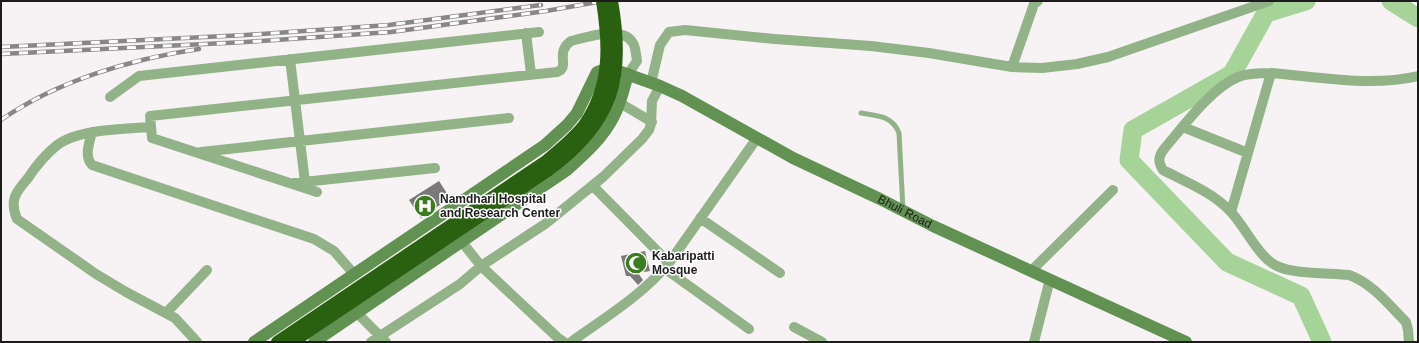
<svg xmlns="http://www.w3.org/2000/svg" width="1419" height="343" font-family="Arial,sans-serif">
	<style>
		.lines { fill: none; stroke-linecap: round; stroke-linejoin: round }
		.river { stroke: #a6d397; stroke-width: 19 }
		.building { fill: #7b7879 }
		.lane { stroke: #92b388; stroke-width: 5 }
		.street { stroke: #92b388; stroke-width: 10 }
		.secondary { stroke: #629252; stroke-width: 12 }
		.rail-casing { stroke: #898687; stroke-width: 4.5 }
		.rail { stroke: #fff; stroke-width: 3; stroke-dasharray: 9; stroke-linecap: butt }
		.highway-bridge { stroke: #2a6111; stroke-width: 12 }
		.labels { text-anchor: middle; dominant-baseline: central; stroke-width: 3; stroke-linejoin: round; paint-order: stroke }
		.poi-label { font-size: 12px; font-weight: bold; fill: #1d1b1c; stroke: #fff; text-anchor: start }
		.street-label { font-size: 12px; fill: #1d1b1c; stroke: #fff }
	</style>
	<rect width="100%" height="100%" fill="#f7f3f4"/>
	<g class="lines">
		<path class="river" d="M1306,1L1266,13L1232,74L1133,130L1129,160L1227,262L1301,296L1322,342
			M1391,1L1418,18"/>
	</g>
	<path class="building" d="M439,181L450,198L421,218L409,200Z
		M645,251L650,271L638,273L643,280L638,285L630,276H626L621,256Z"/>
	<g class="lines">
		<path class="lane" d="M861,113C877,116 892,115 899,133L903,210"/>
		<path class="street" d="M526,33L531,74
			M290,59L305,182
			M1012,67L1042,68L1077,64L1108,57L1269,1
			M651,83L660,45L669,32L685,30L775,39L871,46L929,53L1012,67L1034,4L1038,1
			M110,97L139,76L539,32
			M620,103L652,122
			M151,127C124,129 77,129 56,146C45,155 36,166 28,178C16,192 9,200 17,219L96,274L126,292L175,318L197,342
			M1183,127L1248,153
			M92,132C89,144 84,156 92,165L314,239L334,251L354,274
			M201,152L509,118
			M294,183L435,168
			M593,186L669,263
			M317,192L152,138L150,116L557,72C571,67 554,53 571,41C587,37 622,25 633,43C636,48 636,56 637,61L628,74
			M1231,212L1271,73
			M700,218L780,273
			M462,242L481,266L557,337L564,342
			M664,268L749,329
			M1031,271L1113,190
			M167,312L207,270
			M357,313L386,342
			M794,327L822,342
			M371,342L460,284L481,266L545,224L603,177L642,139L649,130L651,124L652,101L660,86
			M571,342C606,317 641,296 669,263L757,138
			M1034,342L1050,279
			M1409,342L1408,330L1406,322C1389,305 1372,283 1349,275C1330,273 1292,274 1277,266C1258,257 1245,226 1230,211C1212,192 1186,182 1163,170C1158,162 1158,157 1164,149C1183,127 1211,88 1238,77C1248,73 1260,73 1271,73C1320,77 1370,87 1418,76"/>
		<g class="secondary">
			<path id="s1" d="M254,342L545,145L567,125L577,113L597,72L605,69L621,72L660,86L682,96L793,158L880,199L933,226L1186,342"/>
			<path d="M314,342L567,170C585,154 603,138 614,116C621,103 624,88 628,74"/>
		</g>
		<g class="rail-casing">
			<path id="rail" d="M1,47L246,35L389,25L541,5
				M1,54L246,42L391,32L546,11L603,1
				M1,120C57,81 131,59 199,49"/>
		</g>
		<use href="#rail" class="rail"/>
		<path class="highway-bridge" d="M277,342L546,161C559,150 573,139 584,125C611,86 609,45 602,1
			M293,342L549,170C613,123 626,78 612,1"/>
	</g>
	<defs>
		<g id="hospital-disc" transform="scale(1.15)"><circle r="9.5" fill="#3b7d1e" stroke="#fff"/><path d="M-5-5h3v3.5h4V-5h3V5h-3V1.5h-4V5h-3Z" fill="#fff"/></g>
		<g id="mosque-disc" transform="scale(1.15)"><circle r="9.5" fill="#3b7d1e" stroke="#fff"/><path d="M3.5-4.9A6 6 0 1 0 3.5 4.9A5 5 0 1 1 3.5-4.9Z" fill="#fff"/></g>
	</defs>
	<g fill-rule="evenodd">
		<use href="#hospital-disc" x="425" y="206"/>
		<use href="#mosque-disc" x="636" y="263"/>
	</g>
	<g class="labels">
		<g class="poi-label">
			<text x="440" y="199">Namdhari Hospital<tspan x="440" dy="14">and Research Center</tspan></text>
			<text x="652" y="256">Kabaripatti<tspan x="652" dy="14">Mosque</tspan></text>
		</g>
		<g class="street-label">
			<text stroke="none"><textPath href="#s1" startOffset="784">Bhuli Road</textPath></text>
		</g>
	</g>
	<rect width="1419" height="343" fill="none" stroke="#1d1b1c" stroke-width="4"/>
</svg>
